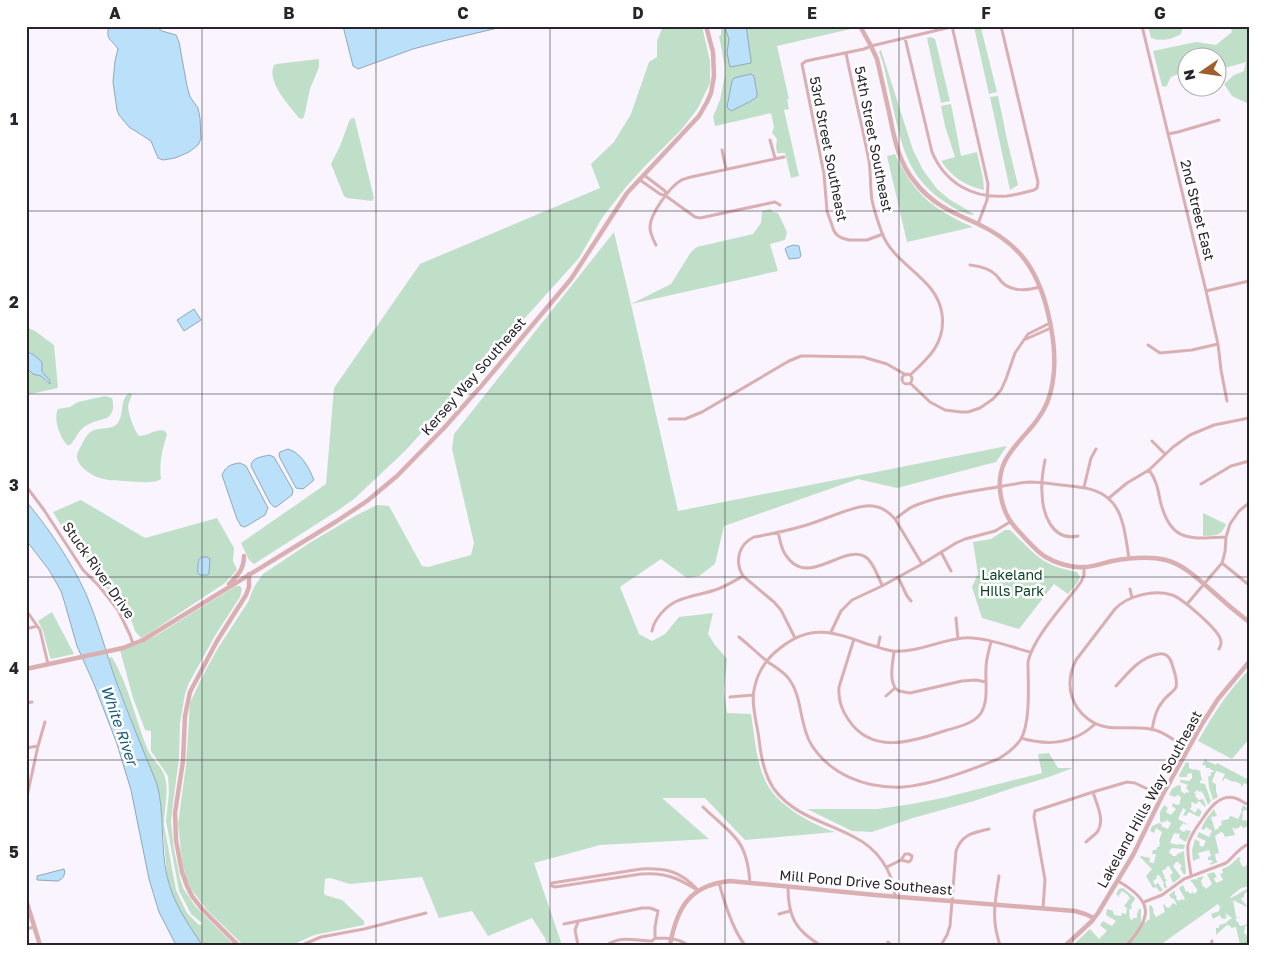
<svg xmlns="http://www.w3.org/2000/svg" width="1275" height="971" font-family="'Golos Text',sans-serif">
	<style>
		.green { fill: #c0dfc8; fill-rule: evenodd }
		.water { fill: #bae1f9; stroke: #8ea8bc }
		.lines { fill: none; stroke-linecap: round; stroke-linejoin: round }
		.minor { stroke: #daafb2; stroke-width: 3 }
		.tertiary { stroke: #daafb2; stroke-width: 4.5 }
		.grid { fill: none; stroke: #29242c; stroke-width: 1; stroke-opacity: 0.55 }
		.labels { text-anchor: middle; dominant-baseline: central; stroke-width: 5; stroke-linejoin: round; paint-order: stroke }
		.street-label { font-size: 14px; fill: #29242c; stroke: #fff }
		.park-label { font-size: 14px; fill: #094524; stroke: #fff }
		.water-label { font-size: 15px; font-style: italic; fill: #1b5c7c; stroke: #fff }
		.neatline { fill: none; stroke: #29242c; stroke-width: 2 }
		.grid-label { font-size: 16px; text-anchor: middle; font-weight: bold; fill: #29242c }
	</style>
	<rect width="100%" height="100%" fill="#f9f4fd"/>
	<path class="green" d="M663,26H702L710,61V83L698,108L681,130L644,167L626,187L602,218L579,258L405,451L354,499L337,511L254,564L249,560L241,543L326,484L334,388L420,264L600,188L591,164L614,142L631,114L649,62L657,57V41Z
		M721,26H729L726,27L729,39L728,55L730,67L751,63V62L746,26H780L788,28L795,26H812L817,28L822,26H854L855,28L777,46L789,99H787L789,109L784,110L799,176L791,178L785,153H777L776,146L777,139L772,133L774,127L771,113L715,126L713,117L720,100L725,75V67L719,36L721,35ZM751,74L753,75L757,97L751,101L731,111L727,107L732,81L734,78Z
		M976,26L981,28L997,92L989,94L974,27Z
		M1148,26H1183L1181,34C1173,39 1160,42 1151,38Z
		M1230,26H1249V104L1232,96L1224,84L1234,75L1244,71L1246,62L1218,70V58H1188L1187,72H1183L1171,77L1166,87L1162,86L1153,51L1196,42L1216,45L1232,32Z
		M931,37L935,39L950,101L941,103L927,38Z
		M881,50L913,150L923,170L937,189L949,199L974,214L973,215C964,214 953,208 945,202C910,179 903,151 894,112C890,95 887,79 883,63L879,52Z
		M319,59V67L310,89L304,117L302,119L299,118C290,106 266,82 274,65L277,64Z
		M998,96L1008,144L1018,185L1010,190L990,97Z
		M951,104L961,156L977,152L983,178L984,190C965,186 951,176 941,161L955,157L945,126L941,106Z
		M354,118L355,120L374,198L372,201L347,198L344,196L331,164L340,146L350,119Z
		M895,154C915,195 932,209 973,227L907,242L887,156Z
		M770,209L773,212L778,213L787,232L785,240L770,244L778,271L631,304L678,511L1007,446L996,462L897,488L858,479L724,526L715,564L699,576L687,578L661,559L620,587L639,634L652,641L665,634L679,617L713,613L708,634L715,645L727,659L724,690L727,713L751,714C755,738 756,765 768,786C781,808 812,824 835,832L745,840L705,798H662L709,839L600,845L534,863L562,945H547L545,938L532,918L488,936L472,911L439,918L422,877L350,884L330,878L325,879L324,893L325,895L342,900L364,921V925L314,935L292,945H273L263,943L243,945L207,910L191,889L186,878L182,860L178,824L186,765L190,703L203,675L218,648L248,602L254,587L263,574L311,542L355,516L377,505L389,506L422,566L428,567L471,555L474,543L452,449L454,434L614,232L631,304L671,284L691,252L697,247L753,234L761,223L762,211Z
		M26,327L35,331L54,345L58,388L26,395V367L33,374L41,376L49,384L42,372V362L34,355L26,351Z
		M129,393L132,394C131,398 129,402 128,406C128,413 134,430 139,436C149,436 156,428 165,431L167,435C162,450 159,463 161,479C158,481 155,482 150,482C142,483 132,481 123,481C117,480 110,481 104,479C94,477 76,467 77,455C78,451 84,440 86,437C94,424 109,432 117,424C125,415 119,400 129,393Z
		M105,396L112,398C114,406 114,413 107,418C97,421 86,423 80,431C76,436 74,441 70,445H67C60,437 53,419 58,409L70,407L78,402Z
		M81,500L145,538L217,518L234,548L233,561L237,570L225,583L151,632L141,638L135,631L132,622L117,601L80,556L53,512Z
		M1203,513L1226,524C1221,537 1216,535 1203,536Z
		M1005,530H1010C1035,554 1041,566 1077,572L1080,577L1078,582L1068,594L1054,584L1019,629L982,618L972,587L978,574L973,542L991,539Z
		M236,586H240L242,589L240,597L216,634L189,683L185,694L180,723L179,759L173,803L171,822L174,849L180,878L183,888L196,907L234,945H202L182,916L173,897L167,875L160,797L157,784L140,743L116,680L109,658L112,657C129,686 135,718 147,748C151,759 163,767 165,778C169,793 164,809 164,825L176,890L187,913L199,925L203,924L191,914L179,891L166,821L169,793L168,776L151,751V731L145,730L133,698L120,650L137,645L157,635Z
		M52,612L74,654L51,659L50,657L43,631L38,621Z
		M1249,670V739L1232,759L1198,741C1213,715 1227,692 1249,670Z
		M1049,753L1058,768H1073L1046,778L1019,786L974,801L913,818L872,832L852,831L807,809H878L912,804L947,797L1042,773L1038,754Z
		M1205,759H1206L1207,761L1216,765L1217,763L1249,780V785L1244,783L1242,787L1241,786V784L1234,781L1233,782L1225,778L1223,781L1222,780L1225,774L1216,771L1212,782L1216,784V791L1218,797L1213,800L1209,787L1208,777L1211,775V772H1214V771L1210,769V768H1206L1205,765H1202Z
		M1186,762L1189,763V768L1194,770L1195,769L1200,771L1202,780L1200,781V783L1205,784L1211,801L1208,805L1204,795L1201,791L1199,792L1197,790L1194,793L1196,794L1195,796L1199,800L1203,799L1206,806L1205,807L1199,801L1196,804L1192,802L1191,804L1192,806L1190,809L1195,813L1198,808L1202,812L1199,817L1189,812L1186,816L1183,815L1186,810L1183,808L1178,819L1187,824L1186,825L1183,823L1179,829L1184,832L1186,830L1191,831L1186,842L1179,838L1180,834L1174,833L1170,843L1178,845V844L1185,845L1184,849L1172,848L1169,851L1170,854H1172V856H1176L1177,854L1184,851L1186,873L1184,875L1180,868L1182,866L1178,862H1176L1173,866L1181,877L1173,883L1170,875L1173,873L1169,866L1166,867L1167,868L1162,871L1165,877L1164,878L1167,880L1165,882L1167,887L1165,889L1163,884L1164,883L1159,875L1156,876L1157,878L1153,881L1155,885L1158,883L1163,890L1160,892L1156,887L1153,888L1146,876L1152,869L1140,857L1141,856L1150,858L1149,862L1154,863L1156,854H1152L1153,850H1156L1157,847H1159L1160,842L1159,841L1162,832L1156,828L1154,833L1150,831L1152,826L1159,823L1162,824L1161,826L1168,829L1171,823L1167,820L1166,822L1164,821L1163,823L1160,821V812L1164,805L1168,808L1166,812L1171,815L1176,809L1172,806L1173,803L1177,805L1180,804V801L1181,797L1177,795L1175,797L1169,795L1172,789L1178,785L1181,786V791L1185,794L1186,792L1188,793L1189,791L1186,788L1188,785L1180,782V780L1190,781V779H1192V773L1187,774V777H1179V775Z
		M1243,805L1249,809V811L1244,810L1242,814L1243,815L1242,820L1249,821V826L1243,828L1241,825L1240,827L1235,829L1232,827L1235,835L1225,837L1223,833L1221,832L1215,836L1219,853L1215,854L1216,860L1218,862L1210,865V863H1212L1213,862L1211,860H1208V857L1211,856L1209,850L1198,853L1200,858L1193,861L1192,850L1195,839L1200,842L1199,845L1203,847L1206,841L1197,837L1199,832L1209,837L1212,831L1206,827L1204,830L1201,829L1206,819L1214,809L1217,816L1211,817L1215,830L1219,828V826L1222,825L1221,821L1229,819V817L1231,816L1238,819L1242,811L1241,810Z
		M1239,857L1241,859L1239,860L1243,867L1249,864V886L1241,888L1230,897L1231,898L1249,888V890L1244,894V898L1243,897L1241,899L1247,906L1249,905V908L1233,900L1236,917H1240L1236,918V921L1238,922L1240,926L1246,925L1249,920V924L1245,927L1244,933L1249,937V945H1240L1236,927L1231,928L1230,926L1227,925L1216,935V928H1219V925L1226,923L1230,919H1231L1232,918L1225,913L1227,917L1225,919L1221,918L1220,915L1213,919L1211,914L1219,911L1220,907L1218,904L1160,945H1073L1090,929L1099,939L1107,931L1100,925L1103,921L1112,926L1116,921L1106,915L1107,909L1113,911L1114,915L1121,916L1122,913L1126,914L1127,908L1124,906L1130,898L1128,896V895L1122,891L1119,895L1120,897L1116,894L1119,889L1123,888L1134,897L1135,899L1131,905L1132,908L1129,910L1130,919L1133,920V918H1137V914L1139,909H1141V925L1150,919L1149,906L1151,905L1154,910L1153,912L1156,917L1165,912L1163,905L1164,904L1167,908L1171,907L1170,906L1174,903L1176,905H1177L1174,899L1171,898L1169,895L1175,890V895L1177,896L1176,898L1178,901L1182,899L1183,900L1185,899L1179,888L1183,885L1186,892L1188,891L1190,894L1193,892L1194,894L1197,892V889L1190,880L1195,879L1197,880V878L1203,876V878L1201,881L1203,887H1205L1206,889L1212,884L1207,874L1214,872L1217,877L1214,878L1216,883L1223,880L1220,874L1223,873L1222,869L1229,866Z"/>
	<path class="water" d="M109,26H155L162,31L176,35L179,42L187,86L190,97L198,108L200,118L201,139L198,145L189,152L175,158L163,160L158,158L151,141L129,127L119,115L117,110L113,82L115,61L118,49C112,39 105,41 109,26Z
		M343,26H506L443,41L413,49L358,69L353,66Z
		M729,26H746L751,60V63L730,67L727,53L729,39L725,28Z
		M751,74L754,76L757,93V97L751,101L731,111L727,107L732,81L734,78Z
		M794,245L799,246L801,256L799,258L789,259L785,249L787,247Z
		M194,309L201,320L184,331L177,320Z
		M26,351L34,355L42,362V372L50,381V384L41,376L33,374L26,367Z
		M288,449C300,452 309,467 313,478L314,480L303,489L296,488L280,458L279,455L280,452Z
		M269,455L274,457L293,490L292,495L276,507H274L270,503L251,466C252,457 262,457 269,455Z
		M240,463L246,466L268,508L265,515L245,527L241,526L237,519L222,475C226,466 231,464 240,463Z
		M26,501C49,529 71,561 86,594C98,622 106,652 116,681C129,716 143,750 157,784C165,814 160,846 167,876C173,903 187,922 202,945H176L159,912L149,879L131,790L117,744L94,684L77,646L65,604L61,591L49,570L26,540Z
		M203,557H207L210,559L209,573L208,575H200C196,571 198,570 198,564C199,560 198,559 203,557Z
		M64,869C66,874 63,879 58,881L37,880V876Z"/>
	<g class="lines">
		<path class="minor" d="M952,26L988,184L987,200L978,224
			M1142,26L1206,291L1218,344L1221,370L1227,401
			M905,38L932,152C945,183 973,199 1007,196C1016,195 1025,192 1034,190L1037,188L1038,182L1001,26
			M846,53C853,89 862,125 869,161C871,174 870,187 872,200C874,211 878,222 882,233C894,266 937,277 942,314C946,342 929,358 910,375
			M1168,134L1178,132L1219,120
			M770,140L775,158
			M722,150L726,169
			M644,175L665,191L666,195
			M640,180L660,194L666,196L695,217L700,218L775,202L780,205
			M883,234L867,240H849L842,238L837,235L834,231L827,211L824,174L802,64L806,61L864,49L871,46L955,26
			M656,245C653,239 650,234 650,227C650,214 670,187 680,181C683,179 688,178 691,177L784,157
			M970,265C979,266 989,268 996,275C999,278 1001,282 1004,284C1014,292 1029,290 1040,287
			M1206,291L1249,281
			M1026,339L1051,328
			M1148,345L1160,353L1192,350L1218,344
			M902 379a5 5 0 1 1 10 0a5 5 0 1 1-10 0Z
			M910,383L930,402L945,410L961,412H968L980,408L993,399L1001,390L1006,379L1015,353L1028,334L1050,323
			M669,419H685L702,412L789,361L801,356H809L863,357L887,364L906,375
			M1152,441L1165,454
			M1045,460C1043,470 1041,481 1042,492C1042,513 1052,542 1078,536
			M1149,470C1156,479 1158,489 1160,500C1170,542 1188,539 1226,537
			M1201,484L1231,466L1249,461
			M26,486L44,510L83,570L99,586L118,610L130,635L133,644
			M1084,487L1091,458L1096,449
			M1109,498L1127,483L1149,470L1173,447L1190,435L1214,425L1249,418
			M895,519L922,564
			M778,532C780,540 781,548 785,554C808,591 844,541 867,558C873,563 879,578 882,585
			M941,552L951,571
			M1222,563L1249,585
			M743,576L774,602L781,610L795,638
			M898,577L907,596L911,601
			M1130,589L1132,598
			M1187,604L1222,563L1225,552L1226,537L1230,524L1239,511L1249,503
			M26,610L40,630L48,664
			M956,618L958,639
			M26,629L37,626
			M652,631C654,619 666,606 677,601C688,596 703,594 715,590C725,587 734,581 743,576C734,561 739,544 754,537C771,534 787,531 803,526C820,522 858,503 873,506C882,507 889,512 895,519C901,515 907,509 914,506C936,497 962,493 985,489C1000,487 1015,483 1030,482C1041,482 1051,484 1061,485C1078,487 1098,487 1111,501C1124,513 1126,541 1129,558
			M831,632L841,611L852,600L882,586L922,564L956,543L965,539L995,531L1010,522
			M739,637C749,645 758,654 768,662C775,667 784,672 789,679C803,698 799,724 811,744C830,775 867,789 903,787C932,785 971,770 998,759C1007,754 1015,748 1021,739C1031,721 1028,682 1028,662C1033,637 1066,603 1081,582L1084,575V567
			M854,639L839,687C838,699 841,709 848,719C871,755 912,742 944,731C957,727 974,724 981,713C989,700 985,682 986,668C986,659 989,650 991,642
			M878,647L880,637
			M894,651C893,663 889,677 895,688
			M1116,686C1128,673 1140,657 1159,654C1166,653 1170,657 1172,664C1174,671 1178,680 1176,687C1174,692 1166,696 1163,701C1156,709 1154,719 1152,730
			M895,688L899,691L910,693L962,681L976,680L986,682
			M886,696L895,688
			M730,697L753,695
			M26,703L32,702
			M1021,738C1048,746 1074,744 1095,724
			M26,748L38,746
			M1188,750C1177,742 1168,734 1155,730C1132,724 1107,734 1088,719C1080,713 1075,706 1072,697C1068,684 1070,672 1076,660L1115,609C1127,596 1154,589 1172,595C1182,598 1216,628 1220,638C1222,643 1221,645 1219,649
			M26,801L38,746L45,722
			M703,807C714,818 729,829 738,841C747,853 749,869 750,883
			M1086,842C1090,838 1095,835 1098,831C1105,819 1096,803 1093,792
			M887,867L901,860L909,862L911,860L912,856L909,854H905L901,860
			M641,869C667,868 680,871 698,890C691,887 684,882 677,879C665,874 653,873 641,874L555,887L552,886V883Z
			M999,876C995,902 991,919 1000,945
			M1191,876C1190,866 1187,855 1188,845C1190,836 1196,828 1201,821C1209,809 1219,794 1235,798C1239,799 1244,803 1249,805
			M1118,881C1153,901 1153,916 1127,945
			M719,883C724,901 733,931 745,945
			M788,887C788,916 795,930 820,945
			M895,896C893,871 877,848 854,837C826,822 794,816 774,789C764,774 761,756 759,739C757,723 751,705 754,690C757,673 766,659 779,649C810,623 834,632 867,644C876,646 884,650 893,651C917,653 940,640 963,638C982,636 1011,647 1030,652
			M1144,902L1162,895L1184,879L1226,863C1234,857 1238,848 1249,844
			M1043,908L1045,880L1034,817L1035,811L1093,792L1127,782L1135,783L1162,796
			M779,914L790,911
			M578,922L575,930L578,945
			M564,924L642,908H650L658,911L655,927V938
			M26,929L34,927
			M888,942L891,945
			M302,945L321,937L364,929L426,913
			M607,945C620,935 636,941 652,941L655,938C667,938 678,938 688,945
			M941,945L947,935L950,926L956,851C962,834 973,833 989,829
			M1211,945L1212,941"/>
		<path class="tertiary" d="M860,26L871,46L877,59C881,77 885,95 889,112C894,137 898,162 915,182C932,204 951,212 976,223C1017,242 1036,266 1047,309C1055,340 1059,373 1047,403C1031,440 992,451 1001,497C1003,508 1007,518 1015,527C1023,536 1033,548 1044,556C1055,563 1071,568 1084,567C1093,567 1103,563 1112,561C1129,558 1149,556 1166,560C1184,565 1197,578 1211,590C1223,601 1236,612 1249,622
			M229,584C238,575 244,569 244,556
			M26,669L123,648L143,640L337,521L367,501L397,476L444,428L483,384L571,279L627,193L699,116L707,102L711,93L714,76L713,52L706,26
			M26,900L40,945
			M238,945L202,909L192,896L187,886L182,872L176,840L175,813L183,761L185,716L190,692L217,641L246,595L249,587V574
			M670,945C677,907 690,885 730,881L875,895L1075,911L1085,914L1094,918
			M1066,945L1092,921L1098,913L1133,855L1162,796L1202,724L1218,699L1249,662"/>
	</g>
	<path class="grid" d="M202,26V945M376,26V945M550,26V945M725,26V945M899,26V945M1073,26V945M26,211H1249M26,394H1249M26,577H1249M26,760H1249"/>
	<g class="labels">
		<g class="street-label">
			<text transform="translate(874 139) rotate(79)">54th Street Southeast</text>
			<text transform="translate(829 149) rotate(79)">53rd Street Southeast</text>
			<text transform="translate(1198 210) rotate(76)">2nd Street East</text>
			<text transform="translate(473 376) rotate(-49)">Kersey Way Southeast</text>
			<text transform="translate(99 570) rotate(55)">Stuck River Drive</text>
			<text transform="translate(1149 799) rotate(-61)">Lakeland Hills Way Southeast</text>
			<text transform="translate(866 882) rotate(5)">Mill Pond Drive Southeast</text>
		</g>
		<g class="park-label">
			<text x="1012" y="574">Lakeland<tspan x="1012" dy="16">Hills Park</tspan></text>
		</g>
		<g class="water-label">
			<text transform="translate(120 725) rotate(71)">White River</text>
		</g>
	</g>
	<rect width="1275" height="971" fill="none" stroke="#ffffff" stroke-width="55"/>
	<g transform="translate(1202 72) rotate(257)"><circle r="24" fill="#ffffff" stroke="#a9a7ab"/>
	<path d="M0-4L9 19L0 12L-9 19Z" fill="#a05e2b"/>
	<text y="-8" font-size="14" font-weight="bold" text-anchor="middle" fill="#29242c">N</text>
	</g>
	<rect x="28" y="28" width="1220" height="916" class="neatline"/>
	<g class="grid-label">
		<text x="115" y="19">A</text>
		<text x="289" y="19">B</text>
		<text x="463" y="19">C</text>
		<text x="638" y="19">D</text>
		<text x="812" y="19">E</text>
		<text x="986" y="19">F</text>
		<text x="1160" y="19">G</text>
		<text x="14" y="125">1</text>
		<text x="14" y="308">2</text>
		<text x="14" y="491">3</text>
		<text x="14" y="674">4</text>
		<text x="14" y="858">5</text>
	</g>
</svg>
